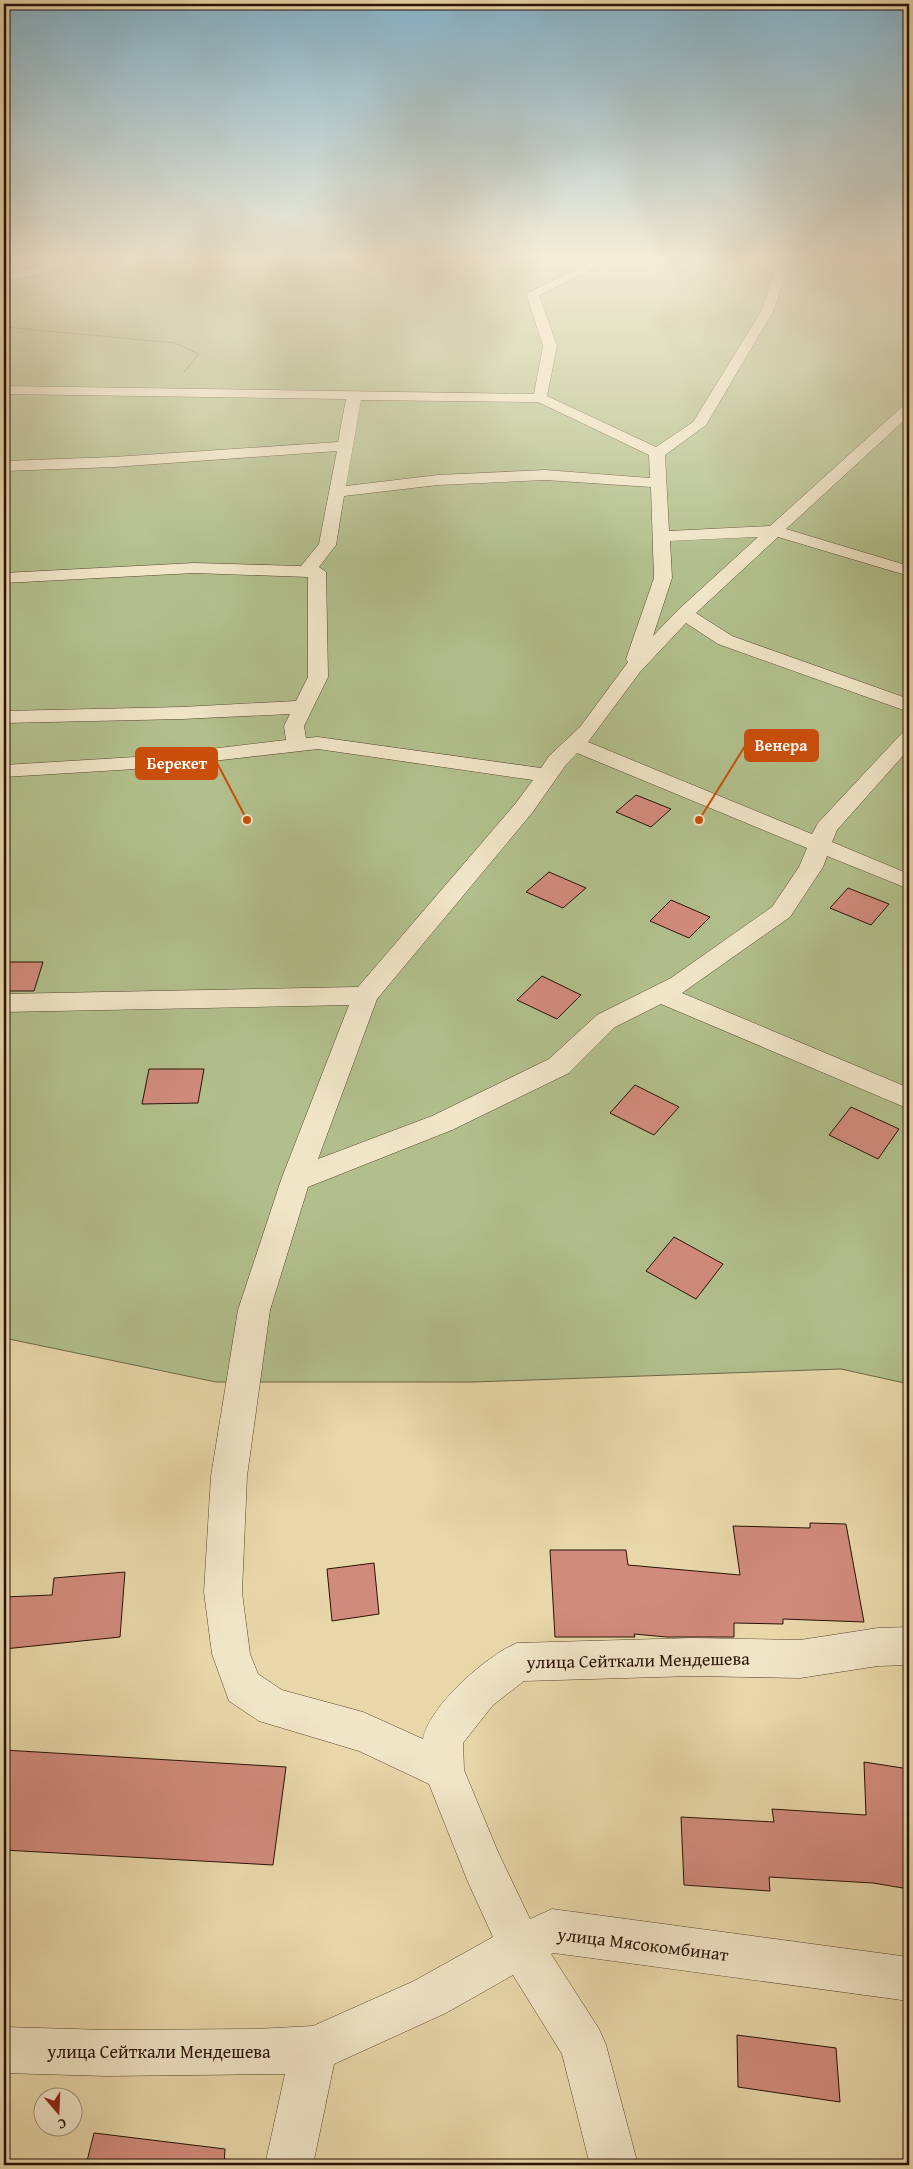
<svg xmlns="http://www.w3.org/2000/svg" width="913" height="2169" font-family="'Gentium Book Plus',serif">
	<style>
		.green { fill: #b1bf8c; stroke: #6d6849 }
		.building { fill: #d18b7c; stroke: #291206 }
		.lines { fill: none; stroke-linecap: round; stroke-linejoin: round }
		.minor-casing { stroke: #59432f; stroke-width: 1 }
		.path { stroke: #291206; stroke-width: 1; stroke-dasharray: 0.5 1; stroke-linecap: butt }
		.minor { fill: #f0e5c7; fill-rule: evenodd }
		.labels { text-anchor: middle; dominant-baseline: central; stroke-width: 4.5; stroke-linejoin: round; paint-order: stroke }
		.near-street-label { font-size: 18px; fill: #291206; stroke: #f0e5c7 }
		.leader { fill: none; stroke: #cb4e0b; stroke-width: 2 }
		.callout-dot { fill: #cb4e0b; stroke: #f0e5c7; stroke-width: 2 }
		.callout { fill: #cb4e0b; stroke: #cb4e0b; stroke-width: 2 }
		.callout-label { font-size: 16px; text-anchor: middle; font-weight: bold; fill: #fff }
	</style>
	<rect width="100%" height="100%" fill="#e8d7a9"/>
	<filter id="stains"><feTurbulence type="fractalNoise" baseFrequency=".004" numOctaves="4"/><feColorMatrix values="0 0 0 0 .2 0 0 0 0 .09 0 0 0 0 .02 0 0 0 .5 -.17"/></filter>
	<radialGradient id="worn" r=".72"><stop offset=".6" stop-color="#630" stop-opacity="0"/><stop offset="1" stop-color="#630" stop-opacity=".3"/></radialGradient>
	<path class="green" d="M4,258H909V1384L841,1369L474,1382H216L4,1338Z"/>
	<path class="building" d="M636,795L671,809L651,827L616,812Z
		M549,872L586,888L563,908L526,892Z
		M848,888L889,904L871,925L830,908Z
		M671,900L710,917L689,938L650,921Z
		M4,962H43L34,991H4Z
		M542,976L581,995L557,1019L517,1000Z
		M149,1069H204L198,1103L142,1104Z
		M635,1085L679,1107L654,1135L610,1113Z
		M851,1107L899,1129L878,1159L829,1135Z
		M674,1237L723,1264L696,1299L646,1271Z
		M810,1523L846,1524L864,1622L783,1619V1624L734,1623V1637H667L634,1634L635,1637H555L550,1550H626L628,1565L740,1575L733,1526L810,1528Z
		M374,1563L379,1614L332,1621L327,1569Z
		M125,1572L120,1637L4,1649V1597L52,1595L54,1578Z
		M4,1750L286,1767L273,1865L4,1850Z
		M864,1762L909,1769V1889L873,1883L769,1877L770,1891L684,1885L681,1817L774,1822L772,1809L866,1815Z
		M737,2035L836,2048L840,2102L738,2087Z
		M94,2133L225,2149L224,2165H86Z"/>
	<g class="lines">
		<g class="minor-casing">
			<path id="minor" d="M75,258H95L93,260L4,283V275Z
				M599,258H615L539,295L557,346L547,396L656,447L693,422L762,310L778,258H790L774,310L706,425L665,455L669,531L770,526L904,405L909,404V416L786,529L909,566V576L778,537L696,613L732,636L909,699V712L718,644L686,623L640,672L588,742L812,834L818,823L902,733L909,731V749L837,830L832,842L909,874V889L827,856L823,867L790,917L682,993L909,1088V1109L661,1004L615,1027L569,1073L452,1130L308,1187L270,1310L247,1476L242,1592L250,1654L258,1674L282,1690L363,1712L423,1739C429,1706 487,1655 517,1643L693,1638L800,1640L878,1628L909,1627V1665L878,1666L800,1678L693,1676L524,1681L493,1705L463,1743L464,1770L498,1852L530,1919L552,1909L909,1957V2001L554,1953L551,1954L599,2029L606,2045L638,2165H590L562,2054L513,1975L446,2013L334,2064L313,2165H265L285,2074L107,2076L4,2073V2027L107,2030L255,2029L313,2026L414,1981L493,1937L468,1882L429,1784L359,1751L259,1721L229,1701L212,1654L204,1592L211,1476L238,1310L281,1180L349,1005L4,1012V994L358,987L516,803L533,780L318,749L152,768L4,777V765L152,756L286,740L284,726L290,714L182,719L4,723V711L182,707L296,701L308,677V577L194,573L4,583V573L194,563L301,566L319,544L337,451L114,467L4,471V461L114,457L338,442L346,399L4,394V386L534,394L543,346L526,294ZM361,400L538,402L649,455L650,478L545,470L438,475L346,486ZM545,480L651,487L654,578L626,659L628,662L580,727L549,756L541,768L318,737L306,738L304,726L328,677L326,572L319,567L336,545L344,496L438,485ZM758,537L678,610L653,636L672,578L670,541ZM577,753L807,848L799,867L772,907L671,978L597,1015L549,1059L432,1116L318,1159L377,999L532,813L565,766Z"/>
		</g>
		<path class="path" d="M4,327L175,343L199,354L184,372"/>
		<use href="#minor" class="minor"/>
	</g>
	<linearGradient id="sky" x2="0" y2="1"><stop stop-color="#87b6ce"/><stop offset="0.46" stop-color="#f5edd8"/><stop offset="1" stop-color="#f5edd8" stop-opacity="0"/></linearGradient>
	<rect width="913" height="562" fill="url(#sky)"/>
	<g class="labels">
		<g class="near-street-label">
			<text transform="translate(638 1660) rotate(-1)">улица Сейткали Мендешева</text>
			<text transform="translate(643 1944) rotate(7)">улица Мясокомбинат</text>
			<text x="159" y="2051">улица Сейткали Мендешева</text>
		</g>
	</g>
	<path class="leader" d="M699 820L745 746M247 820L217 763"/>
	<g class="callout-dot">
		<circle cx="699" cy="820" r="5"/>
		<circle cx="247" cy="820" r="5"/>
	</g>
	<g class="callout">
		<rect x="745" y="730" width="73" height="31" rx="5"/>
		<rect x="136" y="748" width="81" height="31" rx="5"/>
	</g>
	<g class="callout-label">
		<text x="781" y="751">Венера</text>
		<text x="177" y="769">Берекет</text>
	</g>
	<rect width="913" height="2169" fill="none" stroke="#e8d7a9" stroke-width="20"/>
	<rect x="5" y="5" width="903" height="2159" fill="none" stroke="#291206" stroke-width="2.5"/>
	<rect x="10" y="10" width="893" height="2149" fill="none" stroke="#291206"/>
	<g transform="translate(58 2112) rotate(161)"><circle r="24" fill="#f0e5c7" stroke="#a0917a"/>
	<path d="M0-4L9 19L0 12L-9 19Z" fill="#8f2418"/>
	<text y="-8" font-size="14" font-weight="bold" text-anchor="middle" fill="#291206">С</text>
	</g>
	<rect width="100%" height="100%" filter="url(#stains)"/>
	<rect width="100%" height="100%" fill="url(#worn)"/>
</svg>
